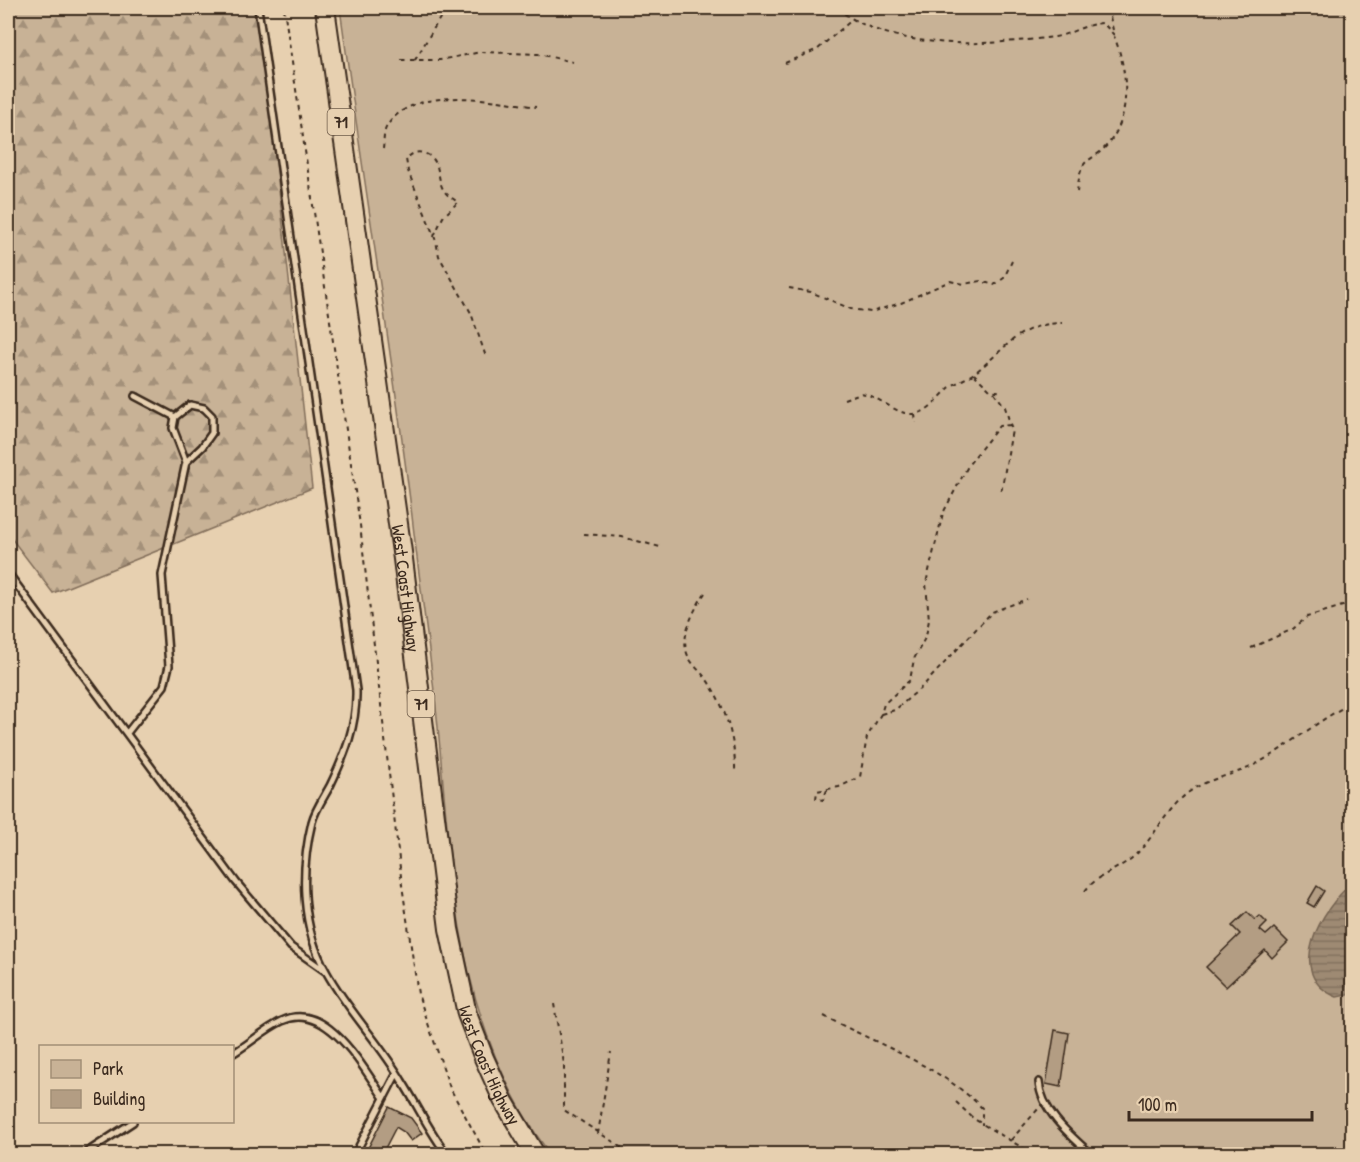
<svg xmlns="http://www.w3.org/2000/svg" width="1360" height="1162" font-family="'Patrick Hand',sans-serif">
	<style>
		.green { fill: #c8b296; stroke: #826e5a; stroke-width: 1.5 }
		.forest { fill: url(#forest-firs); stroke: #826e5a; stroke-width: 1.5 }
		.water { fill: url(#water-rules); stroke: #766451; stroke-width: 1.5 }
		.building { fill: #b39d83; stroke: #3b2a1e; stroke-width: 1.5 }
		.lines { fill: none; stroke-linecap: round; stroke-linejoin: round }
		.service-casing { stroke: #3b2a1e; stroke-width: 10 }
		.trunk-casing { stroke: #3b2a1e; stroke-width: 22 }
		.path { stroke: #3b2a1e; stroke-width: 2; stroke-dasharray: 4.5 4.5; stroke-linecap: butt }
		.service { stroke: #e7d0b0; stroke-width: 5 }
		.trunk { stroke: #e7d0b0; stroke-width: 18 }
		.labels { text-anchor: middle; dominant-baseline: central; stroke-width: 6; stroke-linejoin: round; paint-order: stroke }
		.shield { fill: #e7d0b0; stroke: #6f5c4a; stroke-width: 1.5 }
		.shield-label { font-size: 16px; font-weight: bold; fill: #3b2a1e }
		.street-label { font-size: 18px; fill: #3b2a1e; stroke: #e7d0b0 }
	</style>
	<defs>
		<pattern id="forest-firs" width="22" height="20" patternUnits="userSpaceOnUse" patternTransform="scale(1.5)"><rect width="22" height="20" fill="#c8b296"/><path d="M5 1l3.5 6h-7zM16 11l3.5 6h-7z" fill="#a4917a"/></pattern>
		<pattern id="water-rules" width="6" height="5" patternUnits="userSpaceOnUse" patternTransform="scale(1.5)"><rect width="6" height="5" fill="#9e8a73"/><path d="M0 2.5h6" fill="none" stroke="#82715e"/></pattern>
	</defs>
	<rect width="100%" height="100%" fill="#e7d0b0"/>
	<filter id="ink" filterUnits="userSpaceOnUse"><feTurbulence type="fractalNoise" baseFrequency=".0167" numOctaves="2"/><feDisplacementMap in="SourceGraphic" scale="12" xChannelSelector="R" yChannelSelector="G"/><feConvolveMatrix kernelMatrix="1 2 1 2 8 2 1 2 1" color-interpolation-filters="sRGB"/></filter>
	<g filter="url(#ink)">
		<path class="green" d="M340,8H1352V1154H550C456,1029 452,877 438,727C431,657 420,587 412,516C391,346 363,177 340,8Z"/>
		<path class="forest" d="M8,8H259L312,488L53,593L8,534Z"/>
		<path class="water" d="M1352,883V994L1337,997C1282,975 1322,908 1352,883Z"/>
		<path class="building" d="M1317,886L1324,891L1314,907L1307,903Z
			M1247,912L1255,920L1260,916L1267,923L1260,930L1266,935L1274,928L1288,942L1272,958L1265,950L1226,987L1206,967L1240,934L1232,926Z
			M1055,1030L1069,1033L1061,1087L1046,1084Z
			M389,1107L411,1118L422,1133L411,1141L404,1132L396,1127L382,1154H365Z"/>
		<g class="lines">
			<g class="service-casing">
				<path id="service" d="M258,8L356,690C357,725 345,755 330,786C324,797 315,810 312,822C300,871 301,928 327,973C348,1011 380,1043 402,1081C418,1106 429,1131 447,1154
					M135,396L175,417
					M8,573L236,882L291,947L325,971
					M127,733L164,686L169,666L162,575L186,462L202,447L212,433V416L204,408L190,405L175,417L173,428L186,462
					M232,1054C249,1044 265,1029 282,1021C327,999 364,1070 384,1098
					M1039,1082C1041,1111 1071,1136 1091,1154
					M84,1154L133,1122
					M355,1154L397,1073"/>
			</g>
			<g class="trunk-casing">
				<g id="trunk">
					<path id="s1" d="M325,8L403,559L449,929L467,1014L484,1058L503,1100L535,1154"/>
				</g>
			</g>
			<path class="path" d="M284,8L360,525L402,885L418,994L450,1088L486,1154
				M837,8C892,53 988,45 1055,37C1071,34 1085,24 1103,23L1114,35
				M1108,8L1113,30
				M401,60H440L481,52L538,54L573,62
				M415,60L443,13
				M785,63L818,49L853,19
				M383,149C384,142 383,132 387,126C413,84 495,100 536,107
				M1077,192C1082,151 1087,168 1108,144C1133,115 1127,68 1114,36
				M434,236L443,217L458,202C452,198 446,195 443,189C436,177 442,158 423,153C416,151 411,154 406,159L408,171L436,241L439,256L471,313L486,357
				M789,288L811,292L851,309L871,312L901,303L950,281L964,284L981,281L994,285L1004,278L1012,261
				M974,374L990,390L1003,392
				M994,392L1005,407L1012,430L1001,493
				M844,399L861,393C879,396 895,414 912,414C928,414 939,397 949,388C958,381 968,378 977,371C1008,347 1018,324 1062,323
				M915,414L916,423
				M584,534L622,537L660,547
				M705,593C695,608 682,632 686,650C689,663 699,669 707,680C725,705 736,741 735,773
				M1251,648L1293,629L1307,617L1352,603
				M881,714L895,710L922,687L992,612L1027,599
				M827,790L823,800L816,799L817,791L839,787L860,777L867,737L881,714L884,704L910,680L914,659L926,636L929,620L926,583L943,513L969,464L999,426L1011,425
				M1085,891C1097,875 1118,870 1133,857C1155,838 1165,810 1189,792C1209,777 1235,776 1256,764C1290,746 1319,719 1352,703
				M554,1004L564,1064V1110L632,1154
				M824,1016C875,1043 942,1067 982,1108V1125
				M956,1102L974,1119L1033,1154
				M598,1134L611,1052
				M1011,1140L1039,1108"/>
			<use href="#service" class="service"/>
			<use href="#trunk" class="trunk"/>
		</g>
	</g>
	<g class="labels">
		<g class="shield">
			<rect x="327.5" y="109" width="27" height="26" rx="4.5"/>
			<rect x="407.5" y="691" width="27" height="26" rx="4.5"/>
		</g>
		<g class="shield-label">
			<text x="341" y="122">71</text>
			<text x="421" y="704">71</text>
		</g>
		<g class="street-label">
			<text stroke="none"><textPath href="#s1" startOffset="586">West Coast Highway</textPath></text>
			<text stroke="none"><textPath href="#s1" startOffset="1072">West Coast Highway</textPath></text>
		</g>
	</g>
	<rect width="1360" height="1162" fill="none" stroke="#e7d0b0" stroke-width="30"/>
	<rect x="15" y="15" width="1330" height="1132" fill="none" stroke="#3b2a1e" stroke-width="2" filter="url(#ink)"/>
	<rect x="39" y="1045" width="195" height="78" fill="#e7d0b0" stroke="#a28e76" stroke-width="1.5"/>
	<rect x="51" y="1060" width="30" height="18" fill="#c8b296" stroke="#a28e76" stroke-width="1.5"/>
	<text x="93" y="1075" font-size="18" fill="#3b2a1e">Park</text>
	<rect x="51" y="1090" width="30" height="18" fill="#b39d83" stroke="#a28e76" stroke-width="1.5"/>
	<text x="93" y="1105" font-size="18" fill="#3b2a1e">Building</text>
	<path d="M1129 1111v9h183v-9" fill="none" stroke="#3b2a1e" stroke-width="3"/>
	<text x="1138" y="1111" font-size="18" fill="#3b2a1e" stroke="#e7d0b0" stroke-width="4.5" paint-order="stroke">100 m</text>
</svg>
